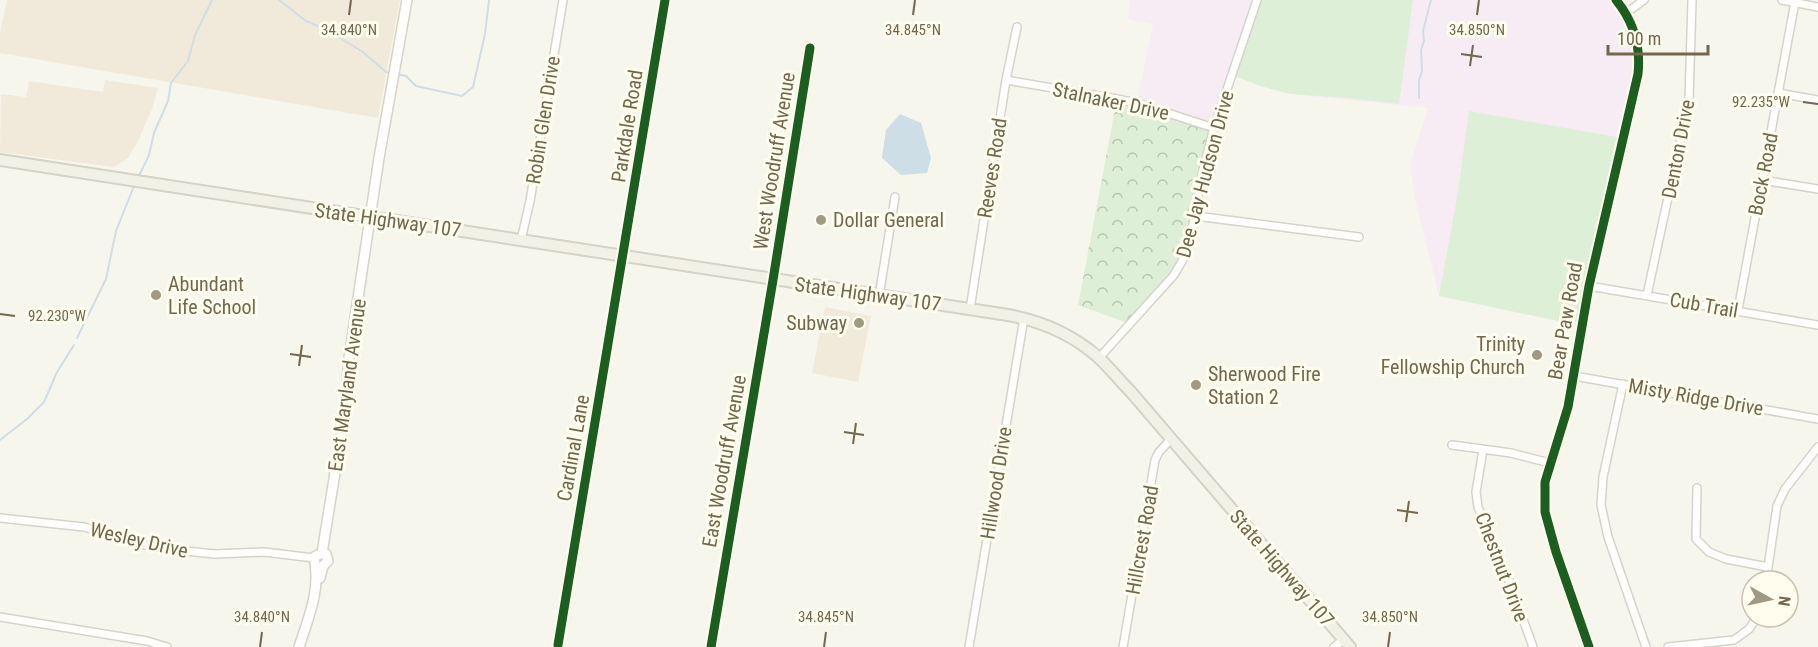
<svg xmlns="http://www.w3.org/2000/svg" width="1818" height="647" font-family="'Roboto Condensed',sans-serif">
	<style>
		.commercial { fill: #f1eada }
		.education { fill: #f7ecf3 }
		.park { fill: url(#park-crowns) }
		.garden { fill: #deefd7 }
		.water { fill: #cedee6 }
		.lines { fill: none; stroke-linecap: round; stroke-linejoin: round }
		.stream { stroke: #cedee6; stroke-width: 2 }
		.street-casing { stroke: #d6d3ca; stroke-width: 10 }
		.secondary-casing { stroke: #d6d3c9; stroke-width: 12 }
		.primary-casing { stroke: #d5d2c7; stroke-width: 14 }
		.street { stroke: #fefefc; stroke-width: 7 }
		.secondary { stroke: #fefefc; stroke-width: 9 }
		.primary { stroke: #f2f1e6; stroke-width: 10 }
		.cycleway-casing { stroke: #fefdee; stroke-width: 13 }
		.cycleway { stroke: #1b5e20; stroke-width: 9 }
		.ticks { fill: none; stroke: #74674d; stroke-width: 2 }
		.poi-dot { fill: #a29985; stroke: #fefdee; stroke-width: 2 }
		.labels { text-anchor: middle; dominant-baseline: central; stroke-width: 6; stroke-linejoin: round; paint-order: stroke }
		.street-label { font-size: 20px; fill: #74674d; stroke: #fefdee }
		.poi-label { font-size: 20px; fill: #74674d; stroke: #fefdee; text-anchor: start }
		.ticks-label { font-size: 15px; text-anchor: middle; fill: #74674d; stroke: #fefdee; stroke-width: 6; stroke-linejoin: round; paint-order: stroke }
	</style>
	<defs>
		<pattern id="park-crowns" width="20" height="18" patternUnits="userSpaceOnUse" patternTransform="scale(1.5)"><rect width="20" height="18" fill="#deefd7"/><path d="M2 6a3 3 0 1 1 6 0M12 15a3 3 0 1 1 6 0" fill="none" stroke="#b9c5b1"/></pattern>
	</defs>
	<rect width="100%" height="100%" fill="#f7f6ec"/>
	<path class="commercial" d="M7,0H400L378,118L0,53V33Z
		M105,80L158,88L152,109L137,143L128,158L124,161L113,167L0,152L1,94L26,97L29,81L103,92Z
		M825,307L871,316L858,382L812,373Z"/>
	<path class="education" d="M1130,0H1615L1626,13L1639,52L1582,326L1439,296L1415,199L1410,164L1428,108L1307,96L1232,75L1214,128L1137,103L1153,24L1128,19Z"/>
	<path class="park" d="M1117,99L1214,128L1184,260L1130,324L1078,305Z"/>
	<path class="garden" d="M1261,0H1413L1399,104L1348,98L1290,94L1260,86L1232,75Z
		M1469,111L1623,138L1582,326L1439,296L1457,198Z"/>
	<path class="water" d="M900,114L921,123L931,158L927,173L901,175L882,158L886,130Z"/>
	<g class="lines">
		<path class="stream" d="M279,0L306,21L329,31L363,52L386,72L390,73
			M396,74L406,76L416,86L462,96L473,87L485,34L489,0
			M1419,98V80L1422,71L1421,50L1424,41L1423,31L1431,0
			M138,178L149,155L154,133L168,101L171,83L188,61L195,35L212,0
			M77,338L106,279L116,231L134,186
			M0,440L27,419L44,402L57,372L74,345"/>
		<g class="street-casing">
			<path id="street" d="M1782,0L1818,7
				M1626,13L1644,0
				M1006,80L1117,99L1137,103L1214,128
				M1778,93L1818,100
				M1762,180L1818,189
				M1196,216L1359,237
				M521,240L530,201L563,0
				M1589,286L1818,325
				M1647,295L1689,100L1692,0
				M879,296L895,197
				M970,309L1006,80L1017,27
				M1738,310L1795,2
				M1099,358L1174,275L1188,251L1203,170L1214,128L1257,0
				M1574,376L1818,419
				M1623,384L1603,477L1601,505L1608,537L1646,647
				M1452,445L1511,453L1550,463
				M1483,450L1476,492L1478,507L1508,578L1533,647
				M1697,488L1696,539L1709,552L1726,559L1768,567
				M0,518L84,527L144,545L166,549L215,554L264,552L314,558
				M1766,581L1777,506L1785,489L1818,447
				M0,617L147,641L167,647
				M558,645L665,0
				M711,647L773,280L810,48
				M969,647L1024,318
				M1123,647L1155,460L1159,452L1171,439
				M1334,647L1343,640
				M1668,647L1734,640L1749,629L1757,617"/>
		</g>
		<g class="secondary-casing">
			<path id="secondary" d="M320,578L323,566L328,561L326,554L322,553
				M299,647C309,616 321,589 314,557L322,553L344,417L349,358L379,158L407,0
				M1589,647L1556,552L1545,512V482L1568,407L1589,286L1638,74C1641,46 1634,22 1616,0"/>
		</g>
		<g class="primary-casing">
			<path id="primary" d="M0,160L1008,315C1041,321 1073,335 1098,357C1110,368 1120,381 1131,392L1350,647"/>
		</g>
		<use href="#street" class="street"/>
		<use href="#secondary" class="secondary"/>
		<use href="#primary" class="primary"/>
		<g class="cycleway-casing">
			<path id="cycleway" d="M558,645L665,0
				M711,647L773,280L810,48
				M1589,647L1556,552L1545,512V482L1568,407L1589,286L1638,74C1641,46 1634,22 1616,0"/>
		</g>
		<use href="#cycleway" class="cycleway"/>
	</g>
	<path class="ticks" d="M349,15L351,0M913,15L915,0M1477,15L1479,0M1461,54L1482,57M1470,66L1473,45M1803,102L1818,104M0,314L15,316M290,354L311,357M299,366L302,345M844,432L864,435M853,444L856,423M1397,510L1418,513M1406,522L1409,501M260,647L262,632M824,647L826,632M1388,647L1390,632"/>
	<g class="poi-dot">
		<circle cx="821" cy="220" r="6"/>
		<circle cx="156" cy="295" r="6"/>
		<circle cx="859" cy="323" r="6"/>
		<circle cx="1537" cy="355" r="6"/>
		<circle cx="1196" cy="385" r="6"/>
	</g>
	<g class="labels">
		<g class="street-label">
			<text transform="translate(1111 101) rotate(12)">Stalnaker Drive</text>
			<text transform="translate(543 120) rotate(-81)">Robin Glen Drive</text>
			<text transform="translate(627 126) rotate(-81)">Parkdale Road</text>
			<text transform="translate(1678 149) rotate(-79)">Denton Drive</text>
			<text transform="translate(774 161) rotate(-81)">West Woodruff Avenue</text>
			<text transform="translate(992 168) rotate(-81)">Reeves Road</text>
			<text transform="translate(1205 174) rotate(-75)">Dee Jay Hudson Drive</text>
			<text transform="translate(1763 174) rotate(-79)">Bock Road</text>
			<text transform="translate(388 220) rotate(8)">State Highway 107</text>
			<text transform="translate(868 294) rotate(8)">State Highway 107</text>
			<text transform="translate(1704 305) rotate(10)">Cub Trail</text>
			<text transform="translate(1565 321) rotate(-80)">Bear Paw Road</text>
			<text transform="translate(347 385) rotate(-82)">East Maryland Avenue</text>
			<text transform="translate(1696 397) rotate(10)">Misty Ridge Drive</text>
			<text transform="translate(573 448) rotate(-80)">Cardinal Lane</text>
			<text transform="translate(724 461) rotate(-80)">East Woodruff Avenue</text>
			<text transform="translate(996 483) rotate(-81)">Hillwood Drive</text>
			<text transform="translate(139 540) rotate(13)">Wesley Drive</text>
			<text transform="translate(1142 540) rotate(-80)">Hillcrest Road</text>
			<text transform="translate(1502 567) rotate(69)">Chestnut Drive</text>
			<text transform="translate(1282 568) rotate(49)">State Highway 107</text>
		</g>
		<g class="poi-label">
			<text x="833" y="220">Dollar General</text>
			<text x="168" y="284">Abundant<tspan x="168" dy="23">Life School</tspan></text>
			<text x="847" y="323" text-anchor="end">Subway</text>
			<text x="1525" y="344" text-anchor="end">Trinity<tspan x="1525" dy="23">Fellowship Church</tspan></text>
			<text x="1208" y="374">Sherwood Fire<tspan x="1208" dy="23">Station 2</tspan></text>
		</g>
	</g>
	<g class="ticks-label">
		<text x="349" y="35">34.840°N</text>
		<text x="913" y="35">34.845°N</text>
		<text x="1477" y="35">34.850°N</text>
		<text x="1761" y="107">92.235°W</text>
		<text x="57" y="321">92.230°W</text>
		<text x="262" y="622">34.840°N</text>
		<text x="826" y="622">34.845°N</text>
		<text x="1390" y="622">34.850°N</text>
	</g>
	<g transform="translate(1770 599) rotate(98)"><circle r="28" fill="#fefdee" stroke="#c7c1ae" stroke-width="1.5"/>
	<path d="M0-4.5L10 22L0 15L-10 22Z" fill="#a29985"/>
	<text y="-9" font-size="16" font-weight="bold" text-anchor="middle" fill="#74674d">N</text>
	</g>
	<path d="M1608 45v9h100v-9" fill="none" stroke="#74674d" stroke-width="3"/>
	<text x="1617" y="45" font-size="18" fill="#74674d" stroke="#fefdee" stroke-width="4.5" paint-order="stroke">100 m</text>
</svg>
